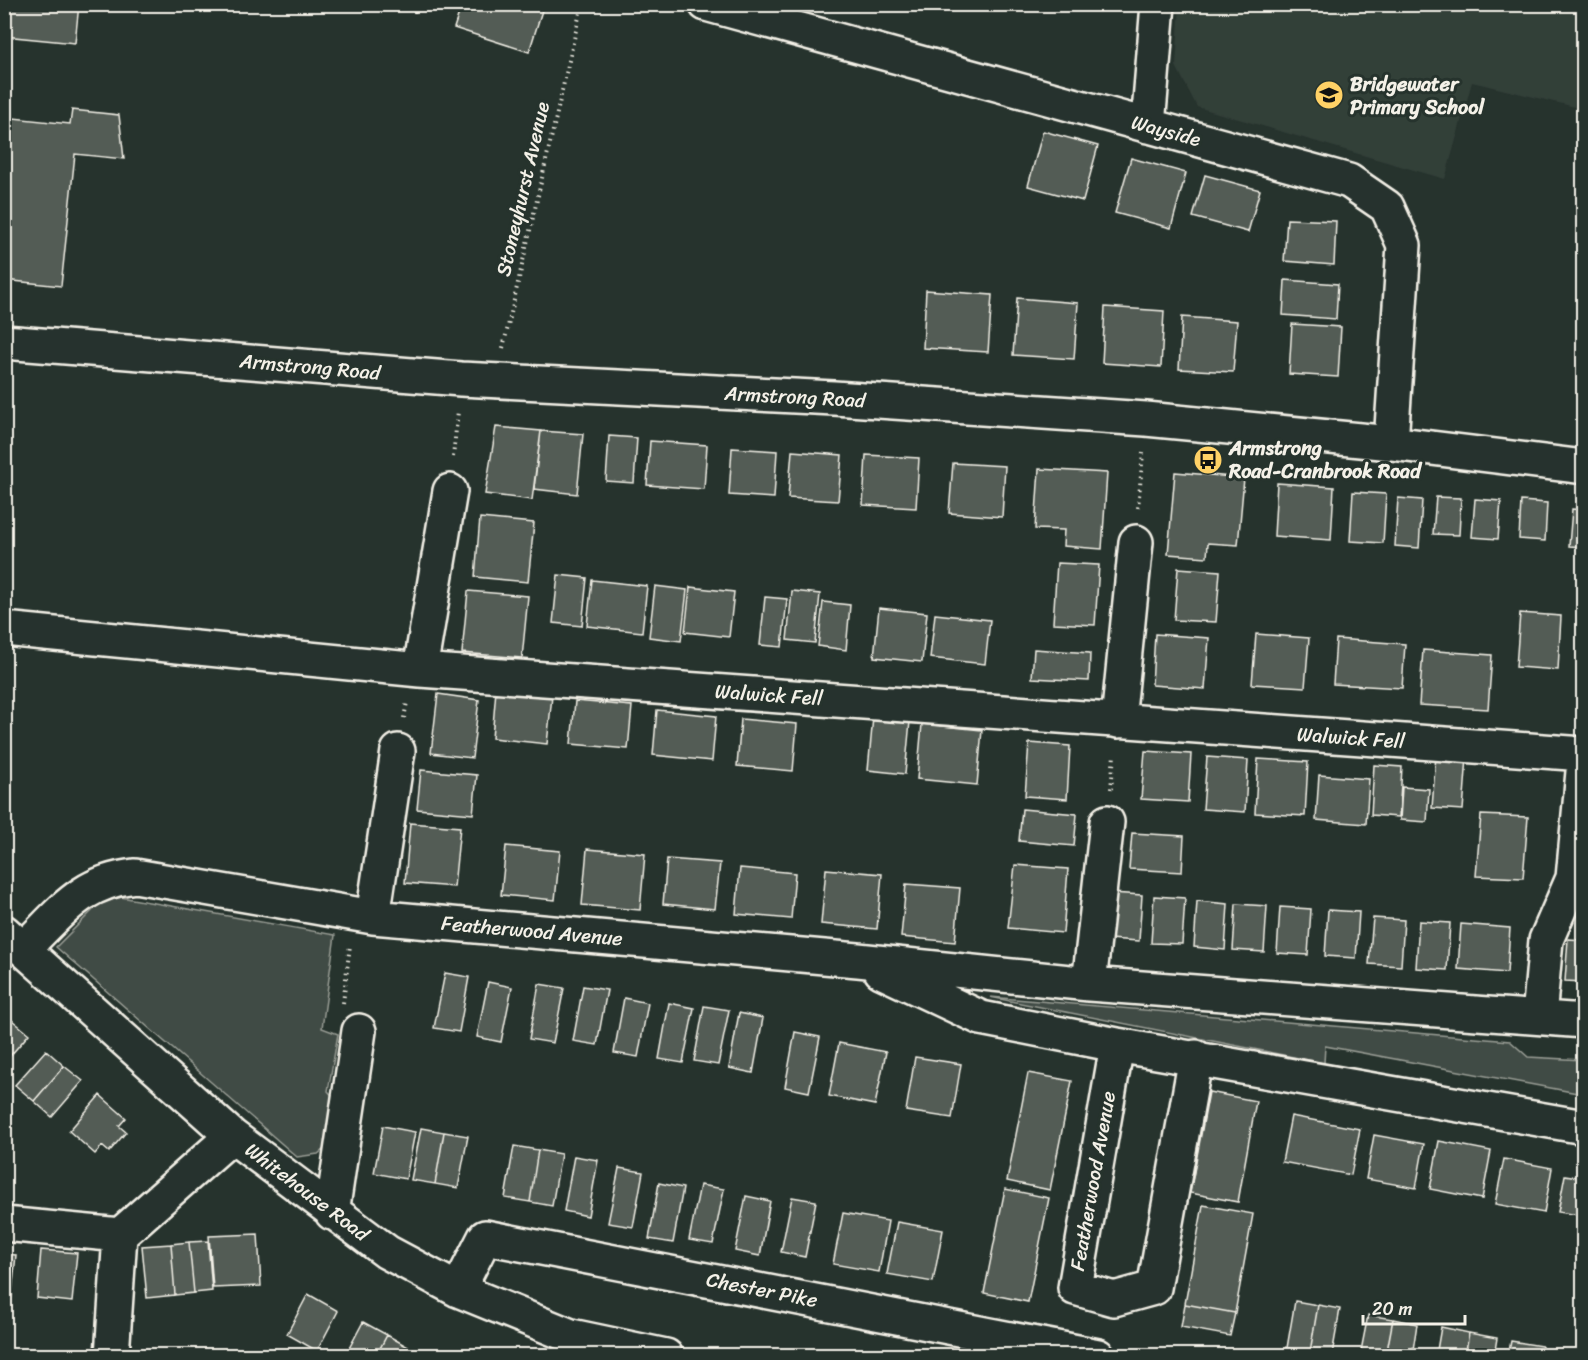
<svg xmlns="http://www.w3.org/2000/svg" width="1588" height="1360" font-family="Sriracha,sans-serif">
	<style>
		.built { fill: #333f39 }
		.green { fill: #414b45; stroke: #9a9e96; stroke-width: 1.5 }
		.building { fill: #525c55; stroke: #f4f1e8; stroke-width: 1.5 }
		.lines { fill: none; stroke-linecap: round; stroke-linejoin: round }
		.minor-casing { stroke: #f4f1e8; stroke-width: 38 }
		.path { stroke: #f4f1e8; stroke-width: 4; stroke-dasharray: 1.5 4.5; stroke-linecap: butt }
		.minor { stroke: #26332d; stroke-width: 33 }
		.labels { text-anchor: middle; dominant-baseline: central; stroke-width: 6; stroke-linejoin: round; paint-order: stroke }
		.poi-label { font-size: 20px; font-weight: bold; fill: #f4f1e8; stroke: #26332d; text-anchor: start }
		.street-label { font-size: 20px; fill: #f4f1e8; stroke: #26332d }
	</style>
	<rect width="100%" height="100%" fill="#26332d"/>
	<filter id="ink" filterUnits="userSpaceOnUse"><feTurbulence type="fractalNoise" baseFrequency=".0167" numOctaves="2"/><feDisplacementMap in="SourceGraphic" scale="12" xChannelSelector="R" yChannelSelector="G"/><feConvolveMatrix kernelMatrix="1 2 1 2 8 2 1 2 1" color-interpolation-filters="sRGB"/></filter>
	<g filter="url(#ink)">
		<path class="built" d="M1180,5H1583V109L1472,82L1445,179L1197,107L1176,66Z"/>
		<path class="green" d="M115,896L335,935L322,1028L338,1034L328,1091L339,1103L332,1142L318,1154L297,1157L56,947L102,901Z
			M990,997L1510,1041L1528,1057L1583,1060V1094L1325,1046L1324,1063Z"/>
		<path class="building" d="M4,4H79L75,43L4,36Z
			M400,4H419L415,12Z
			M462,4H544L529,52L454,28Z
			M72,110L119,115L124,159L75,154L61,286L4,280V117L70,124Z
			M1043,131L1098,146L1083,201L1028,186Z
			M1131,158L1186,173L1171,228L1115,213Z
			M1205,175L1260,190L1248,232L1193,217Z
			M1287,219L1336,221L1334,265L1284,261Z
			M1285,280L1338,284L1336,319L1283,315Z
			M926,290L992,295L988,352L923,348Z
			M1017,298L1078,303L1074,359L1013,355Z
			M1105,307L1164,311L1161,367L1102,363Z
			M1182,317L1237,321L1233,372L1179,369Z
			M1292,324L1341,327L1338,377L1289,374Z
			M496,427L541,431L532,500L485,494Z
			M541,431L583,434L577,494L534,489Z
			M609,436L637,438L634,483L606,481Z
			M650,441L707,445L704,489L647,485Z
			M732,448L777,451L774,498L729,495Z
			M792,451L842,455L838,501L788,498Z
			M866,455L919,458L916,508L863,505Z
			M953,463L1005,466L1002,517L949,513Z
			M1039,469L1107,473L1102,549L1063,546L1064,530L1035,529Z
			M1175,472L1244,478L1238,545L1208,543L1207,557L1168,554Z
			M1277,483L1334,487L1331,540L1274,536Z
			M1353,492L1386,494L1383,543L1350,541Z
			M1436,497L1461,498L1459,535L1433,534Z
			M1398,498L1422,500L1419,548L1395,546Z
			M1475,499L1501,501L1498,539L1472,537Z
			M1521,501L1547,503L1545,541L1519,539Z
			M1572,509L1584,510V547L1569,546Z
			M480,518L534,523L528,582L475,577Z
			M1057,563L1099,565L1095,625L1053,623Z
			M1178,568L1220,571L1216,622L1174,620Z
			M558,575L587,578L582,626L553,623Z
			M592,580L647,586L642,632L587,626Z
			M655,586L687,590L681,641L649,637Z
			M690,587L734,592L729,637L685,632Z
			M468,591L528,596L522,658L462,653Z
			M792,591L820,594L815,643L787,640Z
			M765,597L787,599L782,647L760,645Z
			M823,602L850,605L846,650L818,646Z
			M879,608L927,613L922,662L874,657Z
			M1520,613L1561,616L1558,670L1516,667Z
			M935,614L990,620L985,664L930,658Z
			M1155,634L1209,638L1205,689L1152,685Z
			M1256,634L1309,638L1305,687L1252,684Z
			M1336,639L1405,644L1402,688L1333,684Z
			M1034,649L1090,653L1089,681L1032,678Z
			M1423,650L1492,655L1488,709L1419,705Z
			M496,690L552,696L547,744L492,738Z
			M438,694L479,700L472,758L431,753Z
			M575,701L632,706L628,749L571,744Z
			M657,710L716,716L712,761L653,755Z
			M873,717L910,721L905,774L868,770Z
			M741,719L797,724L793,771L737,766Z
			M922,724L982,730L977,785L917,779Z
			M1029,743L1070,746L1067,799L1025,796Z
			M1145,751L1191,754L1188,802L1141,799Z
			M1436,755L1467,757L1463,810L1432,808Z
			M1207,757L1248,760L1245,812L1203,809Z
			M1258,759L1308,762L1305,816L1255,813Z
			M1374,765L1402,767L1399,817L1371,815Z
			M421,770L477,775L473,814L417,809Z
			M1319,775L1369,779L1366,824L1316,820Z
			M1402,787L1429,789L1427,822L1400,820Z
			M1022,809L1077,814L1074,846L1019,841Z
			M1481,815L1528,817L1523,878L1476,876Z
			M410,823L460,827L454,887L405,883Z
			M1132,833L1184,836L1182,872L1129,869Z
			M506,846L560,851L555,900L501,895Z
			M587,849L645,854L640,910L582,905Z
			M667,859L720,863L715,909L663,904Z
			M1015,865L1068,869L1063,933L1008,928Z
			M740,868L795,873L791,919L736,914Z
			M826,869L882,874L877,929L821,924Z
			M906,884L960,888L955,942L901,937Z
			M1111,893L1142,895L1139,941L1108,939Z
			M1154,896L1185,898L1182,944L1151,943Z
			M1197,901L1228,904L1225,950L1194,947Z
			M1236,904L1267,906L1264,952L1233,950Z
			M1280,907L1311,909L1308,955L1277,953Z
			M1328,910L1359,912L1356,958L1325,956Z
			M1373,918L1404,920L1401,966L1369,964Z
			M1419,921L1450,923L1447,970L1416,968Z
			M1461,924L1510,928L1507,973L1458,969Z
			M1568,939L1584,940V982L1565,981Z
			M445,973L469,977L459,1032L434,1028Z
			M488,982L512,987L501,1042L477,1037Z
			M539,984L564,988L553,1043L529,1039Z
			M583,986L607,990L597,1045L573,1041Z
			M624,998L648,1003L638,1057L614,1053Z
			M669,1003L694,1008L683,1063L659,1059Z
			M704,1006L729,1010L718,1065L694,1061Z
			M739,1013L763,1018L753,1073L729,1068Z
			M7,1016L29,1034L4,1063V1019Z
			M795,1032L820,1037L809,1092L785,1087Z
			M839,1043L886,1052L875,1105L829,1096Z
			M46,1050L64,1066L34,1101L15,1085Z
			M915,1057L961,1064L952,1118L906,1111Z
			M64,1066L83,1081L52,1117L34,1101Z
			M1028,1073L1072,1081L1050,1190L1007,1181Z
			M1209,1092L1256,1101L1238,1202L1190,1193Z
			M100,1095L126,1118L119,1126L126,1132L109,1152L102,1146L95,1154L69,1131Z
			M1291,1116L1360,1129L1351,1175L1282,1162Z
			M383,1126L415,1132L406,1179L374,1173Z
			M421,1128L444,1132L435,1184L411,1180Z
			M444,1132L468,1136L458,1188L435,1184Z
			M1374,1135L1424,1144L1416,1188L1366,1179Z
			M1439,1141L1491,1151L1482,1199L1430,1189Z
			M514,1146L538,1150L530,1202L505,1198Z
			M538,1150L561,1154L552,1206L530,1202Z
			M574,1156L598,1160L588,1216L564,1211Z
			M1504,1159L1552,1168L1544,1213L1495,1204Z
			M619,1168L643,1172L633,1227L608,1223Z
			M1565,1175L1584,1178V1216L1558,1212Z
			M659,1183L683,1188L673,1243L649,1239Z
			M700,1185L724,1189L713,1244L689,1240Z
			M1005,1189L1049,1198L1028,1302L984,1293Z
			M746,1196L770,1201L760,1256L735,1251Z
			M792,1197L816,1201L805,1257L781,1252Z
			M1203,1205L1253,1214L1235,1313L1185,1304Z
			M843,1213L888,1221L879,1272L833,1264Z
			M897,1222L943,1230L933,1282L887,1274Z
			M258,1234L261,1286L213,1288L209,1236Z
			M208,1241L212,1291L194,1293L189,1242Z
			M189,1242L194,1293L175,1295L171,1244Z
			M171,1244L175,1295L147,1298L142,1246Z
			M41,1250L77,1253L72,1302L37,1298Z
			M4,1254L16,1255L11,1302L4,1301Z
			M308,1294L338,1311L317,1351L287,1334Z
			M1295,1301L1318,1305L1310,1352L1287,1348Z
			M1185,1304L1235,1313L1230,1336L1181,1327Z
			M1318,1305L1340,1309L1332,1355L1310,1352Z
			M1368,1315L1393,1319L1386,1356H1360Z
			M1393,1319L1417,1324L1412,1356H1386Z
			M363,1322L387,1335L376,1356H345Z
			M1441,1327L1469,1333L1465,1356H1436Z
			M1469,1333L1497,1338L1494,1356H1465Z
			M387,1335L410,1348L406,1356H376Z
			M1511,1341L1542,1346L1540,1356H1508Z"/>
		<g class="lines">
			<g class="minor-casing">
				<path id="minor" d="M706,4L1349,181L1387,207L1404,245L1391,443
					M1148,126L1158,4
					M4,342L461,379L834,398L1146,419L1391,443L1584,467
					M4,629L420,670L1584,754
					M420,670L450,491
					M1118,721L1136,542
					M373,917L398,751
					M4,932L232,1136L387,1252L458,1290L571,1336L666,1356
					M24,948C61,913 80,882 135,876L373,917L858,960L1089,984L1584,1021
					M881,971L981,1018L1117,1045L1584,1127
					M1089,984L1107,822
					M1539,1017L1546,940L1573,878L1584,761
					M1117,1045L1075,1288L1114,1299L1154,1288L1196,1057
					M332,1213L359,1031
					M4,1224L120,1235
					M458,1290L485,1237L1098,1356
					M112,1356L120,1235L232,1136"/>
			</g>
			<path class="path" d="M503,348L582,4
				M453,457L458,411
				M1138,508L1143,453
				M404,718L407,702
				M1111,789L1114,755
				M343,1003L350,945"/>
			<use href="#minor" class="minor"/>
		</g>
	</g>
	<defs>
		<g id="school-disc" transform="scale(1.5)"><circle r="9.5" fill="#ffd166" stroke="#26332d"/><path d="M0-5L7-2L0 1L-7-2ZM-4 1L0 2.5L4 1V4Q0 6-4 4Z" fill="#111"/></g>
		<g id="bus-disc" transform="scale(1.5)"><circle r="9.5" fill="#ffd166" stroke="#26332d"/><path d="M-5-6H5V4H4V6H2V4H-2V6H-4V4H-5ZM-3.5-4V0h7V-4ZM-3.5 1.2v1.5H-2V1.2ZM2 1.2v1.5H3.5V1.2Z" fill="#111"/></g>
	</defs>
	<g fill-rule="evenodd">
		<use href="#school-disc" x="1329" y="95"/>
		<use href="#bus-disc" x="1208" y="460"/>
	</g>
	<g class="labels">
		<g class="poi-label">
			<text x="1350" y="84">Bridgewater<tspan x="1350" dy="23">Primary School</tspan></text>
			<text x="1229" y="448">Armstrong<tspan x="1229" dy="23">Road-Cranbrook Road</tspan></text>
		</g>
		<g class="street-label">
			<text transform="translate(1166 131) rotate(15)">Wayside</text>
			<text transform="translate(523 189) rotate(-77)">Stoneyhurst Avenue</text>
			<text transform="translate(310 367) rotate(5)">Armstrong Road</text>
			<text transform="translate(795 397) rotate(3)">Armstrong Road</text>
			<text transform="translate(769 695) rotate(4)">Walwick Fell</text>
			<text transform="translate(1351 738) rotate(4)">Walwick Fell</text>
			<text transform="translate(532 931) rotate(5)">Featherwood Avenue</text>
			<text transform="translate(1093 1181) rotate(-80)">Featherwood Avenue</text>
			<text transform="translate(307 1192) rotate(37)">Whitehouse Road</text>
			<text transform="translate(762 1290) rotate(11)">Chester Pike</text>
		</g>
	</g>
	<rect width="1588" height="1360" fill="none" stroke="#26332d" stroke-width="24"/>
	<rect x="12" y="12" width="1564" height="1336" fill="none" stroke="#f4f1e8" stroke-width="2" filter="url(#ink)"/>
	<path d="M1363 1315v9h102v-9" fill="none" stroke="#f4f1e8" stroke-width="3"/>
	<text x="1372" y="1315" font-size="18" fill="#f4f1e8" stroke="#26332d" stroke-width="4.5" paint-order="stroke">20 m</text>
</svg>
